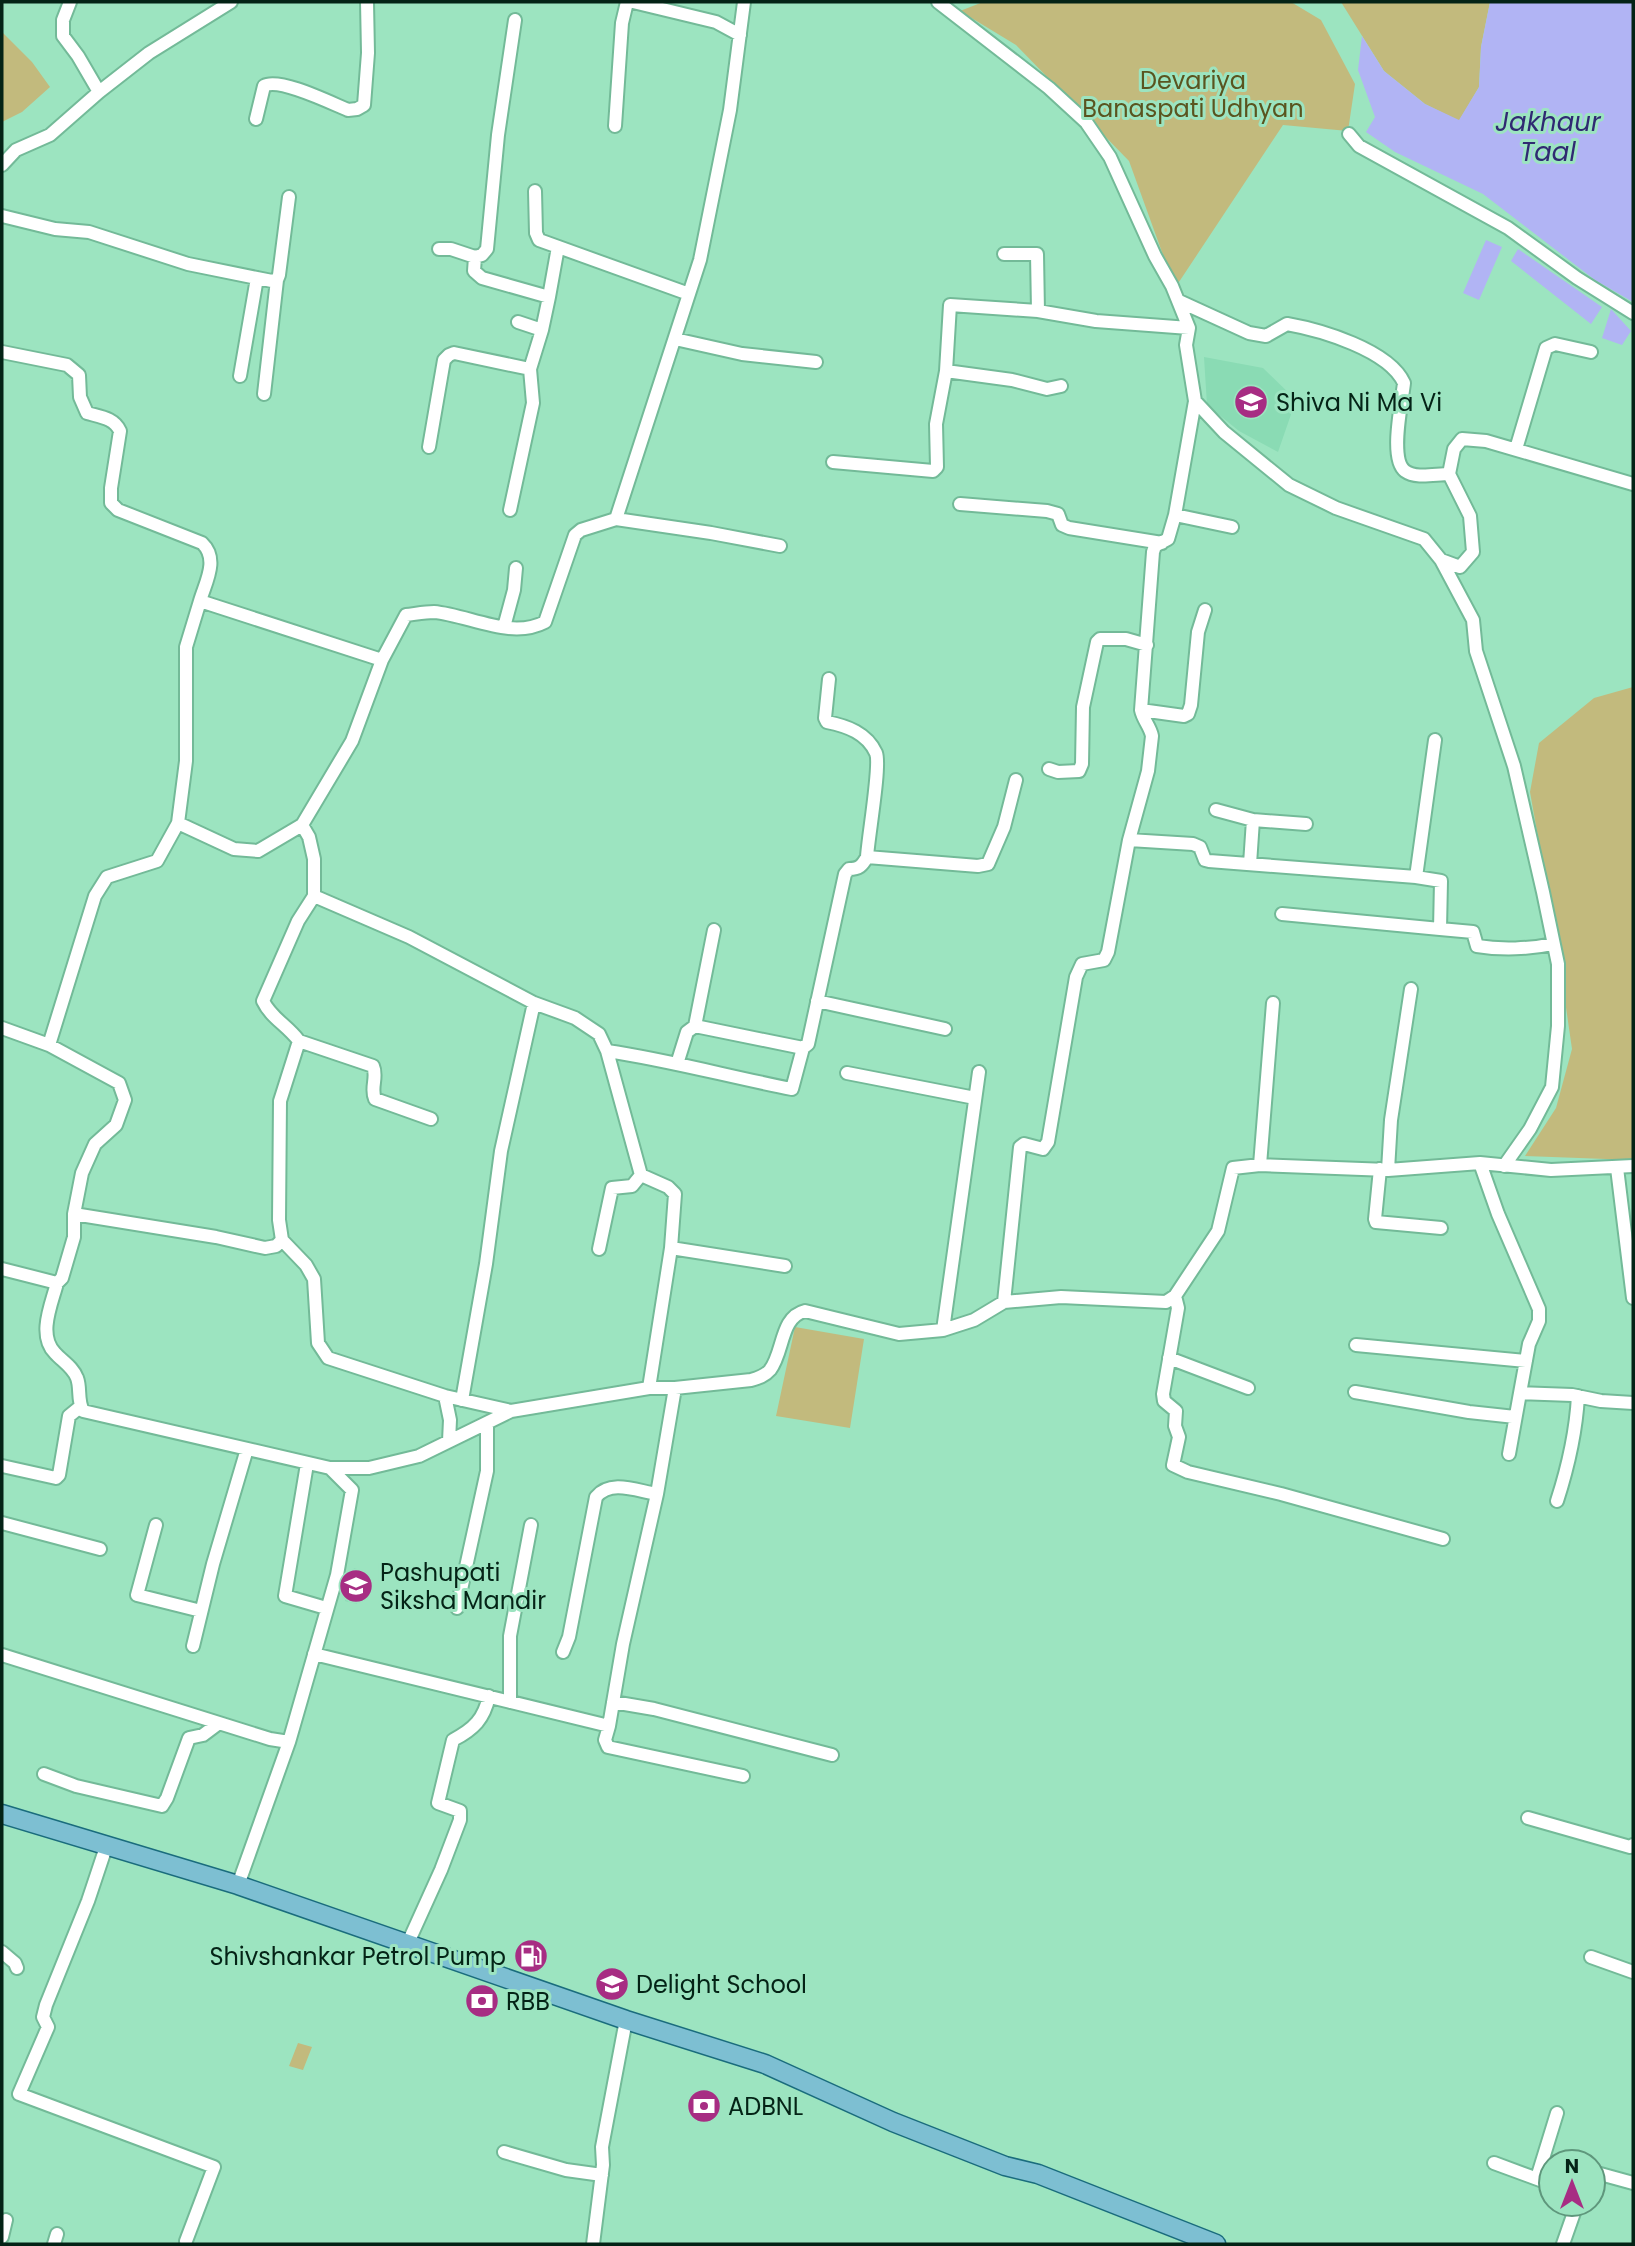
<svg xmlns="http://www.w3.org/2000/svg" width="1635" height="2246" font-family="Poppins,sans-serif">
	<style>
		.built { fill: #8adbb4 }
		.green { fill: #c2ba7d }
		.water { fill: #b1b4f4 }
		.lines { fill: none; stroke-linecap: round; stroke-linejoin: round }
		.minor-casing { stroke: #73ba98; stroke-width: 16 }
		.primary-casing { stroke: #1a6c7d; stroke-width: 21 }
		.minor { stroke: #fff; stroke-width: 12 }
		.primary { stroke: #7dbfd2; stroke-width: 18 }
		.labels { text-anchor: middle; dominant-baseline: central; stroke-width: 6; stroke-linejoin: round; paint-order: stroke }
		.park-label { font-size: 24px; fill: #5a541f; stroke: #9ce4c0 }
		.poi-label { font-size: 24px; fill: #042316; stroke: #9ce4c0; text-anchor: start }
		.water-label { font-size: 26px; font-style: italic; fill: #302972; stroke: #9ce4c0 }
	</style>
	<rect width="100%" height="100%" fill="#9ce4c0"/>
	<path class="built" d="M1204,357L1263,368L1296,400L1278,452L1239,431L1207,405Z
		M354,1568L366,1572L357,1604L345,1601Z"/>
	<path class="green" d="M983,2H1291L1321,20L1355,84L1348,131L1283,125L1175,288L1129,161L1016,45L960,11Z
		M1341,2H1490L1481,47L1479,87L1459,121L1425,104L1384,71Z
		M2,32L32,62L50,87L22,112L2,122Z
		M1633,687V1160L1525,1156L1556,1108L1572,1049L1556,938L1530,792L1539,743L1594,698Z
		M795,1327L864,1339L850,1428L776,1416Z
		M298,2043L312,2047L303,2070L289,2066Z"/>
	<path class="water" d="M1490,2H1633V302L1595,280L1483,194L1395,152L1366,132L1375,117L1358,70L1362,36L1384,71L1425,104L1459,120L1479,87L1481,47Z
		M1486,240L1502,247L1479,300L1463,293Z
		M1518,249L1602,307L1591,324L1511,261Z
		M1611,309L1631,331L1622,345L1602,338Z"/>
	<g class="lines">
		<g class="minor-casing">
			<path id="minor" d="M70,2L63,20V36L78,56L99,92
				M633,2L716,22L740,35
				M938,2L1049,88L1086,122L1110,157L1155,256L1172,286L1189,328L1186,345L1195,401L1224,432L1289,485L1336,508L1424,539L1441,560L1473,620L1476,651L1514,766L1543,892L1558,964V1026L1552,1087L1530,1129L1504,1166
				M256,119L264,86C279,77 331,103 348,110L357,109L364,105L368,53L367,2
				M615,126L622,23L627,2
				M1349,134L1359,146L1508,228L1577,278L1633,313
				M2,165L16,150L50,135L99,92L149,53L231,2
				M535,191L536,233L539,240L689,294
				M2,216L55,229L89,232L188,264L272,281L277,280L279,275L289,197
				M439,249H451L475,257L474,271L482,278L549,297L558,247
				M1004,254H1037L1038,311
				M475,257L482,255L487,249L498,135L515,20
				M1179,301L1249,333L1266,336L1287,324C1321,330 1389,350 1404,383C1402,402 1389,459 1405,471C1416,479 1435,474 1449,474
				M518,322L542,330L549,297
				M675,339L742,354L816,362
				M2,352L67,365L79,375L80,397L87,413C101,417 114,418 120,431L111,488V503L118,510L202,543C219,559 206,581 200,601L382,660
				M946,371L1012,380L1047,389L1061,386
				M240,376L257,278
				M264,394L277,280
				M429,447L444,360L449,355L454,353L530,369
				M1516,449L1546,348L1555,344L1591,352
				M833,462L933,471L937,467L936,424L946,371L950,305L1038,311L1096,321L1189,328
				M960,504L1047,511L1058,514L1062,525L1069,528L1162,543
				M510,510L533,403L530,369L542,330
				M1175,515L1232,527
				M616,519L711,533L780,546
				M1441,560L1460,567L1473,552L1470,516L1449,474L1454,449L1462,439L1486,441L1633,484
				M200,601L186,647V761L178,823L234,849L258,851L302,825
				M504,627L514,590L516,568
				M1141,710L1184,716L1188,714L1191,705L1198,632L1205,610
				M1435,740L1416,877L1441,881L1440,929L1473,932L1477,946C1501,950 1530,949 1553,944
				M1049,769L1058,772L1079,771L1082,764L1083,707L1097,642L1100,639H1126L1147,645
				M1216,810L1253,820L1306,824
				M1129,840L1193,844L1200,847L1205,860L1209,861L1416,877
				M867,857L978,866L988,864L1004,827L1016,780
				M1250,864L1253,820
				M314,896L409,937L534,1003L575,1018L599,1034L607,1051L641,1175L668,1187L675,1194L671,1248L649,1388H675L751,1380C758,1378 765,1376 770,1370C784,1352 780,1317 805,1311L899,1334L943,1330L974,1320L1004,1302L1061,1297L1166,1302L1175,1296L1218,1231L1233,1168L1260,1165L1388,1170L1480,1163L1551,1170L1633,1166
				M1282,914L1440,929
				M817,1001L945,1029
				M695,1026L714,930
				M2,1028L49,1045L119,1083L125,1100L116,1125L95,1144L82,1173L74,1214V1237L62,1278L57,1283L2,1269
				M299,1041L373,1066C378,1077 370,1088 375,1099L431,1119
				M49,1045L95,896L107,877L157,861L178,823
				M607,1051C669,1060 730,1077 792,1089L803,1048L808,1044L845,874L849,869C859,869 862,866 867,857C868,838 881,765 876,753C867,733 847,726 827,722L825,718L829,679
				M677,1064L687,1032L695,1026L803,1048
				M847,1073L975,1098
				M1480,1163L1498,1214L1539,1309V1321L1529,1344L1520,1393
				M1260,1165L1273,1003
				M1617,1168L1633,1298
				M1380,1169L1375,1219L1376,1222L1441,1228
				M1388,1170L1391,1120L1411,989
				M74,1214L216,1237L265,1248L276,1246L282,1240
				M671,1248L785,1266
				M599,1249L612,1188L632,1186L641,1175
				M57,1283C52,1303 37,1335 55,1353C62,1361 73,1367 77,1378C81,1388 77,1400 83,1411L330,1468L352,1490L337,1575L289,1742L238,1885
				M1175,1296L1178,1308L1163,1394L1164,1401L1176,1411L1175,1426L1179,1437L1173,1465L1188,1472L1281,1494L1443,1539
				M1004,1302L1020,1147L1024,1144L1043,1149L1048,1142L1076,977L1082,964L1104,960L1108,952L1129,840L1148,771L1152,736C1150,726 1143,720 1141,710L1153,552L1155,546L1168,539L1175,515L1195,401
				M943,1330L979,1072
				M1356,1345L1526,1361
				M1169,1358L1248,1388
				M1355,1392L1469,1412L1515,1417
				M445,1396L450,1420L449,1441
				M462,1400L486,1264L501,1151L534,1003
				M511,1411L445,1396L328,1358L318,1343L314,1279L306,1265L282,1240L279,1220L280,1101L299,1041C287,1025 271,1018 263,1001L298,921L314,896V859L309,837L302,825L352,741L382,660L406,615C415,614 425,612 434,612C469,615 511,640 545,622L575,535L581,530L616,519L700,260L730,110L744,2
				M1509,1454L1520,1393L1572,1395L1601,1401L1633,1403
				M307,1464L285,1596L326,1608
				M2,1466L56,1478L59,1475L69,1416L80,1407
				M330,1468H369L419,1456L511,1411L649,1388
				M1557,1501C1568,1467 1576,1432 1578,1396
				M2,1523L100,1549
				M156,1525L137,1595L201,1611
				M457,1608L487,1471V1423
				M193,1646L213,1564L247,1449
				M563,1652L569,1637L596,1497C611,1479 637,1491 657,1494
				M314,1654L609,1726L623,1644L657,1494L675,1388
				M2,1655L270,1739L289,1742
				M510,1702V1636L531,1525
				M613,1702L654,1709L832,1755
				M609,1726L605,1740L608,1747L743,1776
				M44,1774L76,1786L162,1806L167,1798L189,1738L203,1735L219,1723
				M1528,1818L1630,1847L1633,1845
				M106,1847L88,1901L46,2005L43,2017L48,2027L19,2094L214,2167L186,2241
				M407,1945L441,1870L460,1820V1811L438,1803L453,1740C474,1729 484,1719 489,1696
				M2,1952L15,1963L17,1968
				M1591,1957L1633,1972
				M504,2152L566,2170L602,2175
				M1494,2163L1551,2184
				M1593,2172L1633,2183
				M1537,2178L1557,2113
				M2,2237L6,2220
				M54,2244L57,2234
				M593,2244L603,2165L602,2147L626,2020
				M1563,2244L1577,2204"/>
		</g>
		<g class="primary-casing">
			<path id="primary" d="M2,1814L238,1885L626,2020L765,2064L893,2122L1005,2166L1038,2174L1216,2244"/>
		</g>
		<use href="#minor" class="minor"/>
		<use href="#primary" class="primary"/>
	</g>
	<defs>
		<g id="school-disc" transform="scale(1.75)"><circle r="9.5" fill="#a72d83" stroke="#9ce4c0"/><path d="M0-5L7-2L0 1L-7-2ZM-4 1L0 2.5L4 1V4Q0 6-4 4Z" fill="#fff"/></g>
		<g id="fuel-disc" transform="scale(1.75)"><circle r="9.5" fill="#a72d83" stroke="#9ce4c0"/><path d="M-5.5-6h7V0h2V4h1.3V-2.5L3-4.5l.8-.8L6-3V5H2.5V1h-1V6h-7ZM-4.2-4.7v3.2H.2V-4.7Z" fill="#fff"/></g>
		<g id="bank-disc" transform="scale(1.75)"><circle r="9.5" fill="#a72d83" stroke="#9ce4c0"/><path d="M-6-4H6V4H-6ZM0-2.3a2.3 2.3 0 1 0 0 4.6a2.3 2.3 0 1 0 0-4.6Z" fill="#fff"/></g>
	</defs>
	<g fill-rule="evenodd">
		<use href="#school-disc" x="1251" y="402"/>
		<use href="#school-disc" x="356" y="1586"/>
		<use href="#fuel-disc" x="531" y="1956"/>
		<use href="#school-disc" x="612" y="1984"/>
		<use href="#bank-disc" x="482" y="2001"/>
		<use href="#bank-disc" x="704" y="2106"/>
	</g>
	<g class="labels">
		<g class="park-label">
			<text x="1193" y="80">Devariya<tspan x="1193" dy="28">Banaspati Udhyan</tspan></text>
		</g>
		<g class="poi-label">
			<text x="1276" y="402">Shiva Ni Ma Vi</text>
			<text x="380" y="1572">Pashupati<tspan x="380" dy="28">Siksha Mandir</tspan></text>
			<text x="506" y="1956" text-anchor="end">Shivshankar Petrol Pump</text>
			<text x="636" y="1984">Delight School</text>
			<text x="506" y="2001">RBB</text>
			<text x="728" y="2106">ADBNL</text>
		</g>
		<g class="water-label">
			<text x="1548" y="122">Jakhaur<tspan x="1548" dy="30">Taal</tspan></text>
		</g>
	</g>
	<rect width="1635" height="2246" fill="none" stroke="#042316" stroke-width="7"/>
	<g transform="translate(1572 2183)"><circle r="33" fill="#9ce4c0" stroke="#5f977c" stroke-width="2"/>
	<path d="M0-5L12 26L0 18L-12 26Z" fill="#a72d83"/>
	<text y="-10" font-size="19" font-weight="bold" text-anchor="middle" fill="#042316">N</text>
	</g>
</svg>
